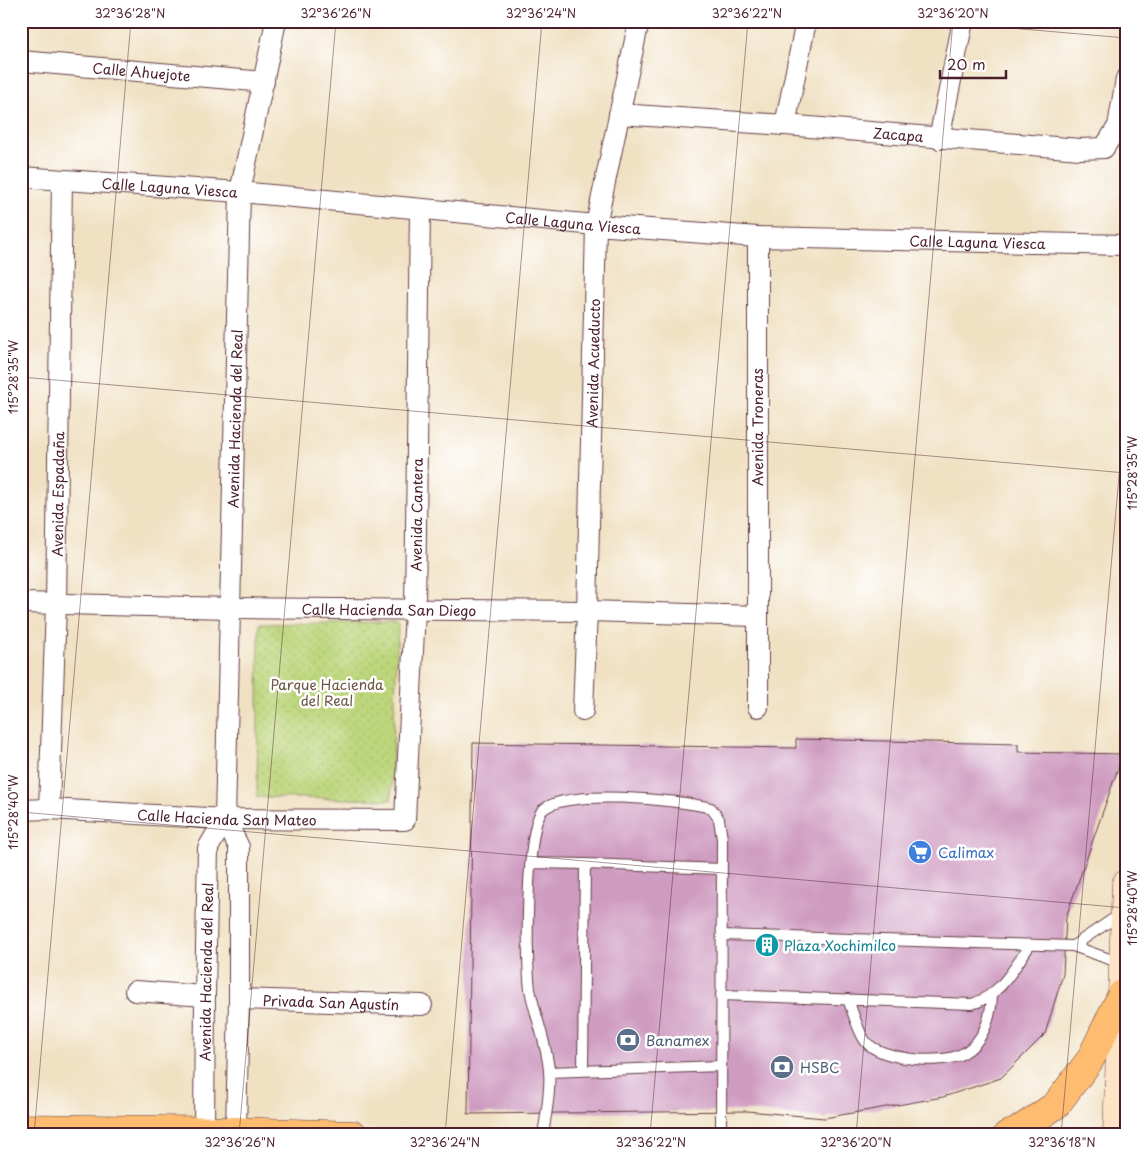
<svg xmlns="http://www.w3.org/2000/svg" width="1147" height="1156" font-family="'Playpen Sans',sans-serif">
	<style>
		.park { fill: url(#park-dots); stroke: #847a54 }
		.building { fill: #cf9cc1 }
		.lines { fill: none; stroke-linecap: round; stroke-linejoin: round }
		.service-casing { stroke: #633c42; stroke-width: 12 }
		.minor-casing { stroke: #633c42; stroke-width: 22 }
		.secondary-casing { stroke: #633c42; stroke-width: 29 }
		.primary-casing { stroke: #633c42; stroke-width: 29 }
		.service { stroke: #fff; stroke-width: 10 }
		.minor { stroke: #fff; stroke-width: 20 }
		.secondary { stroke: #fee4c6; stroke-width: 28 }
		.primary { stroke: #fdbc70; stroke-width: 28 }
		.ticks { fill: none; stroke: #4a1f2b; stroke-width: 1; stroke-opacity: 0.45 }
		.labels { text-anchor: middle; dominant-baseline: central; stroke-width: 5; stroke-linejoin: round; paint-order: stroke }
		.street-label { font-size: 14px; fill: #4a1f2b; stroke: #fff }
		.park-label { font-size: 14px; fill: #6c5643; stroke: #fff }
		.shop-label { font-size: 14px; fill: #366cbe; stroke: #fff; text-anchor: start }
		.culture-label { font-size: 14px; fill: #0d838f; stroke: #fff; text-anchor: start }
		.service-label { font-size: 14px; fill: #4e5e75; stroke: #fff; text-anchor: start }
		.neatline { fill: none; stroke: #4a1f2b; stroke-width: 2 }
		.ticks-label { font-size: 12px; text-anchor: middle; fill: #4a1f2b }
	</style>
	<defs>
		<pattern id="park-dots" width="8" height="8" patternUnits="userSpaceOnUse" patternTransform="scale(1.25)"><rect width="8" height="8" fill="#bdd67c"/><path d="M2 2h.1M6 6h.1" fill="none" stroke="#a4b76b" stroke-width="1.8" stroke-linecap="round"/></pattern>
	</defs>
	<rect width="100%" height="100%" fill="#fff"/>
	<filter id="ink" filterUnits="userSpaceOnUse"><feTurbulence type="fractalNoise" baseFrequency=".02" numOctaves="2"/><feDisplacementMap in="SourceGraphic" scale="10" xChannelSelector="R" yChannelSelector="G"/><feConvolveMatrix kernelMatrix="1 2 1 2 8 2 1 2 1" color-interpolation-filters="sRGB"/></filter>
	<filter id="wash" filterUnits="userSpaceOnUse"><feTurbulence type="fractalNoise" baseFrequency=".0096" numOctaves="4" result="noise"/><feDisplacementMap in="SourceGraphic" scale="20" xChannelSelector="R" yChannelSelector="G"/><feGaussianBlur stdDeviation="1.12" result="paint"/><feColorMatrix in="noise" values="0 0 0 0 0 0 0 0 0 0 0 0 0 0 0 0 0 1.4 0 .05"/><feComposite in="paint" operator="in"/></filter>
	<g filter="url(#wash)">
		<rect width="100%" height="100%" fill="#f0e1c3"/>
		<path class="park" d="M398,622L391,800L257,797L259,624Z"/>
		<g id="blocks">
			<path class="building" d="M796,739L1018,744V752L1123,754L1066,917L1063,974L1045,1034L1001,1078L943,1097L824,1118L747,1111L468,1114L473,743L796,748Z"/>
		</g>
	</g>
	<g filter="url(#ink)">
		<use href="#blocks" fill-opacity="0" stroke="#633c42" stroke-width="1"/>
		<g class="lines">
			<g class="service-casing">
				<path id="service" d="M531,863L585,864
					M722,935L1073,946L1123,964
					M1073,946L1122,913
					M721,995L972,1004C1001,995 1014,968 1030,945
					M848,999C852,1010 859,1034 866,1042C882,1060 942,1065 962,1054C984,1042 991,1017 992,995
					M583,1071L585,864L722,869
					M549,1072L721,1066
					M543,1135C546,1114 551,1091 549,1071C547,1043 535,1017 530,989C526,960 526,834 541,812C558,787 682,800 711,808L719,819L722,839L721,1135"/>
			</g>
			<g class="minor-casing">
				<g id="minor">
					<path id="s1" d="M21,61L264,82"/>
					<path id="s2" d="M619,114L785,125L1080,149L1104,148L1118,126L1126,79"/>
					<path d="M785,125L806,21"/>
					<path d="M939,139L963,21"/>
					<path id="s3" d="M21,177L240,192L596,225L758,237L1126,245"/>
					<path id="s4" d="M21,603L231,608L587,611L757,616"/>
					<path d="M758,707V237"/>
					<path id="s5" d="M583,711L587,611L596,225L639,21"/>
					<path id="s6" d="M49,809L56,605L62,180"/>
					<path id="s7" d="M21,810L49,809L225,819L405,820L415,609L420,209"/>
					<path d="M225,819L239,847V999L236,1131"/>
					<path d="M135,991L205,996"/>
					<path id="s8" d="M239,999L422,1005"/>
					<path id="s9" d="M204,1130L205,996L208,848L225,819L240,192L276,21"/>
				</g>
			</g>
			<g class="secondary-casing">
				<path id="secondary" d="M1117,1135L1126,884"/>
			</g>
			<g class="primary-casing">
				<path id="primary" d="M21,1128L236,1131L354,1135
					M1007,1135L1016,1132L1056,1105L1090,1060L1122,994"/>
			</g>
			<use href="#service" class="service"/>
			<use href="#minor" class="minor"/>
			<use href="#secondary" class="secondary"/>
			<use href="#primary" class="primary"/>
		</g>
	</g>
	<path class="ticks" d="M930,21L1126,38M21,377L1126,473M21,812L1126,908M34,1135L131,21M239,1135L336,21M445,1135L542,21M650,1135L748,21M856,1135L953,21M1061,1135L1126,397"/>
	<defs>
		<g id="supermarket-disc" transform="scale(1.25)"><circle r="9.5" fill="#3f7fe0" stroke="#fff"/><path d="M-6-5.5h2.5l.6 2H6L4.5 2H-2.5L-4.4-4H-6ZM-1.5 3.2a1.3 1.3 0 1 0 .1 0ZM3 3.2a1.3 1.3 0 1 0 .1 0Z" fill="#fff"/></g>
		<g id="building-disc" transform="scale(1.25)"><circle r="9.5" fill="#0f9aa8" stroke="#fff"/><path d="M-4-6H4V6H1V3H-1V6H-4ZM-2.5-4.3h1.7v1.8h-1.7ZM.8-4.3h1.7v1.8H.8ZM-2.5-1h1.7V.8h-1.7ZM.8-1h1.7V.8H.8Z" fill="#fff"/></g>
		<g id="bank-disc" transform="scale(1.25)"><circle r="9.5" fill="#5c6f8a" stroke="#fff"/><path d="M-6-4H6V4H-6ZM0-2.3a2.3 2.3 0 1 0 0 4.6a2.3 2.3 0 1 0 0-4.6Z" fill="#fff"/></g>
	</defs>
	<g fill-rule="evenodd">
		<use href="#supermarket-disc" x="920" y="852"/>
		<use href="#building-disc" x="767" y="945"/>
		<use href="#bank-disc" x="628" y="1040"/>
		<use href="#bank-disc" x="782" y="1067"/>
	</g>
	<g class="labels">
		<g class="street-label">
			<text stroke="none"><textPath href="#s1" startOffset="121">Calle Ahuejote</textPath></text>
			<text stroke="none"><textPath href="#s2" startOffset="280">Zacapa</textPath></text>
			<text stroke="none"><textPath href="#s3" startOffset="149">Calle Laguna Viesca</textPath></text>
			<text stroke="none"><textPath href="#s3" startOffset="554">Calle Laguna Viesca</textPath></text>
			<text stroke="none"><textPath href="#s3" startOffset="959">Calle Laguna Viesca</textPath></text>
			<text stroke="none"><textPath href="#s5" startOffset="348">Avenida Acueducto</textPath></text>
			<text stroke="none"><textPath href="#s9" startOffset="716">Avenida Hacienda del Real</textPath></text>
			<text transform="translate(757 427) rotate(-90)">Avenida Troneras</text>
			<text stroke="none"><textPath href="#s6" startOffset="315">Avenida Espadaña</textPath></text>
			<text stroke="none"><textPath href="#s7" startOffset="690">Avenida Cantera</textPath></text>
			<text stroke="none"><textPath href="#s4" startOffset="368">Calle Hacienda San Diego</textPath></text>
			<text stroke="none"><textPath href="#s7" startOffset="206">Calle Hacienda San Mateo</textPath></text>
			<text stroke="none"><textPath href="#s9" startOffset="158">Avenida Hacienda del Real</textPath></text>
			<text stroke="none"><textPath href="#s8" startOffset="92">Privada San Agustín</textPath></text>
		</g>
		<g class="park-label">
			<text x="327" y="684">Parque Hacienda<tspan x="327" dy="16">del Real</tspan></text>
		</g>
		<g class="shop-label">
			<text x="938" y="852">Calimax</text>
		</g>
		<g class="culture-label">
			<text x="784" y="945">Plaza Xochimilco</text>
		</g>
		<g class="service-label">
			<text x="646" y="1040">Banamex</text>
			<text x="800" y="1067">HSBC</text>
		</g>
	</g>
	<rect width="1147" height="1156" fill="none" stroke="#fff" stroke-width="55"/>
	<path d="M940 70v8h66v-8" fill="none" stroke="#4a1f2b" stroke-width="2.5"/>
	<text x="947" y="70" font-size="15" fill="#4a1f2b" stroke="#ffffff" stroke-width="4" paint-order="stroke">20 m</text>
	<rect x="28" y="28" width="1092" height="1100" class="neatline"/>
	<g class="ticks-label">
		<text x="130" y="18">32°36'28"N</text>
		<text x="336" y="18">32°36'26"N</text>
		<text x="541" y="18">32°36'24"N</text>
		<text x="747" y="18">32°36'22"N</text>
		<text x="953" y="18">32°36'20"N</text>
		<text transform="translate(14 377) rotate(-90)" y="4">115°28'35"W</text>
		<text transform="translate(1133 473) rotate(-90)" y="4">115°28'35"W</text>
		<text transform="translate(14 812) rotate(-90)" y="4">115°28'40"W</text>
		<text transform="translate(1133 908) rotate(-90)" y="4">115°28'40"W</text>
		<text x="240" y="1147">32°36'26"N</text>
		<text x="445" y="1147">32°36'24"N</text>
		<text x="651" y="1147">32°36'22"N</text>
		<text x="856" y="1147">32°36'20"N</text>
		<text x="1062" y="1147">32°36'18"N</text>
	</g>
</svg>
